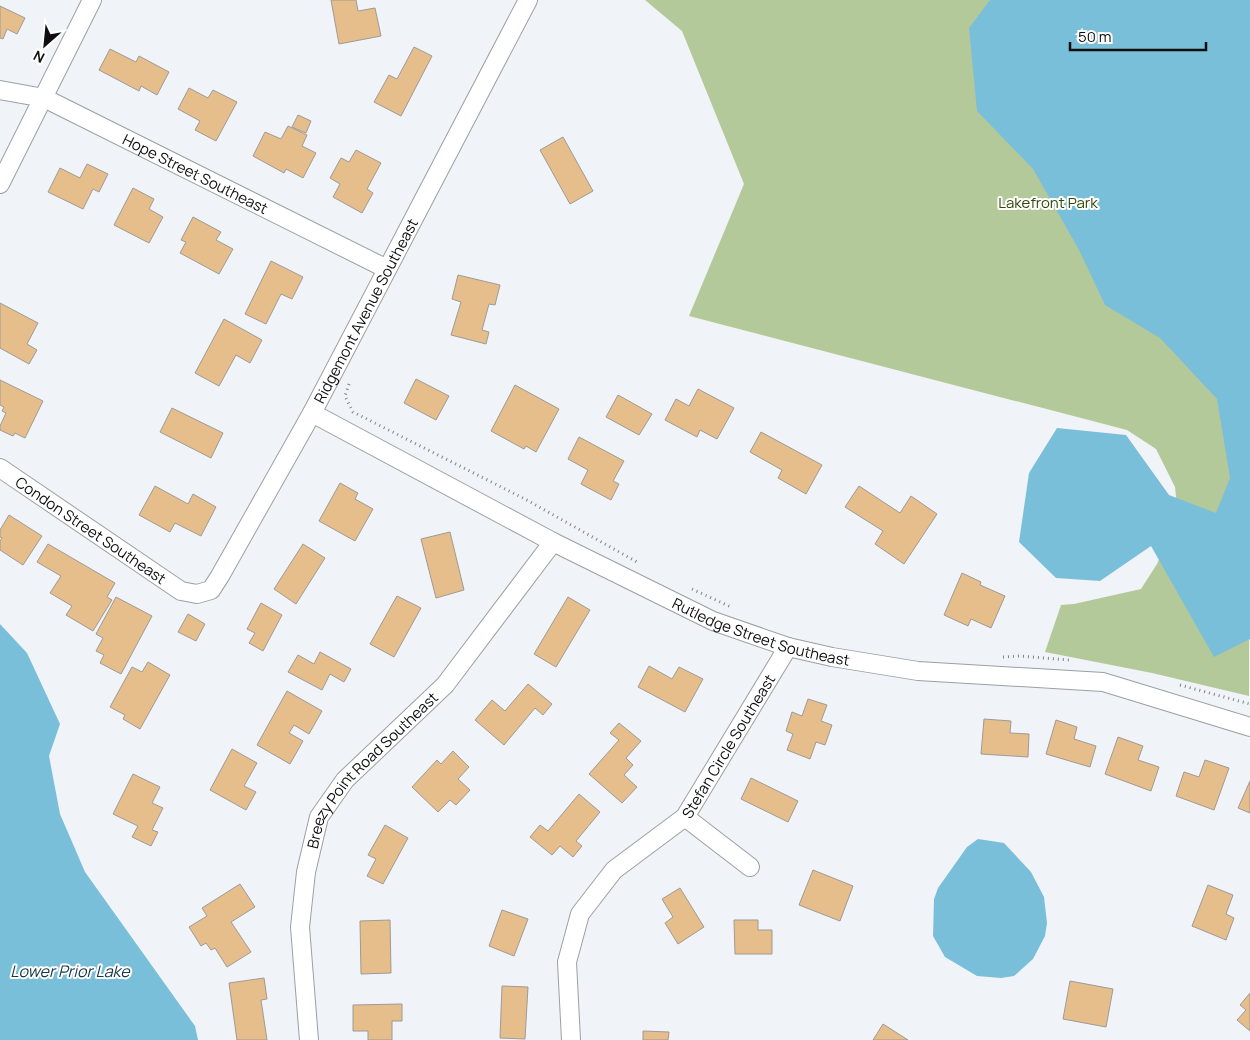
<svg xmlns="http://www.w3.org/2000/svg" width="1250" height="1040" font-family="Manrope,sans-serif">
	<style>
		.green { fill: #b4c999 }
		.water { fill: #7abfda }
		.building { fill: #e5be8c; stroke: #9e9a96 }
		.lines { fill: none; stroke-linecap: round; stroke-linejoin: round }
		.street-casing { stroke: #9c9fa3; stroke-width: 20 }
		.path { stroke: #828386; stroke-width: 3; stroke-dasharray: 1 4; stroke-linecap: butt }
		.street { stroke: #fff; stroke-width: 18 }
		.labels { text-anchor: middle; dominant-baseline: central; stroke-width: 4; stroke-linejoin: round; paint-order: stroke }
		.street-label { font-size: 15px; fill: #0e0e10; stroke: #fff }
		.park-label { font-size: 15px; fill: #324709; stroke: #fff }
		.water-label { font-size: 16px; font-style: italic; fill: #163743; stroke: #fff }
	</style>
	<rect width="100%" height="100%" fill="#f0f3f7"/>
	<path class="green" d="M645,0H1250L1249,696L1152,673L1045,652L1061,605L1074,604L1141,589L1157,564L1178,516L1175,487L1156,449L1127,430L689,316L744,184L682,31Z"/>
	<path class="water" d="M990,0H1250V639L1214,657L1151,546L1100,581L1056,578L1019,542L1029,473L1057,428L1126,435L1169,495L1216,513L1230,478L1217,399L1160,338L1105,305L1079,250L1033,169L977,111L969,28Z
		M0,624L27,653L60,724L49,756L60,814L85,872L195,1026L198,1040H0Z
		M978,839L1004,843L1031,872L1044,897L1047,923L1045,936L1033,959L1014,976L1001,978L977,976L945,957L933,936L934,899L938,888L967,847Z"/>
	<path class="building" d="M331,0H356L358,11L375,8L381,36L339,44Z
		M0,6L25,18L17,34L7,29L3,39L0,38Z
		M414,47L432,56L401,116L374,102L389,75L397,79Z
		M110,49L136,62L139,56L169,72L157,95L141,86L139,91L99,70Z
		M189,88L208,98L213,90L237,102L216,141L195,130L200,121L178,109Z
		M298,115L311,121L306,133L292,127Z
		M288,126L307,135L302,146L316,153L303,178L286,169L284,173L253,156L265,132L281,139Z
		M563,137L593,191L570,204L540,150Z
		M356,150L381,163L367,189L373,193L362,213L333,197L340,184L330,178L341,158L349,162Z
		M87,164L108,174L99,192L93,189L83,209L48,192L60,168L80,178Z
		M133,188L154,199L149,209L163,217L149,243L114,225Z
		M193,217L221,232L216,240L233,249L219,274L180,253L186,242L181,240Z
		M271,261L303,277L292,299L281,294L266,324L245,314Z
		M458,275L500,285L495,305L489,304L482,330L489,332L486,344L451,335L461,302L452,299Z
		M0,303L38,323L27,344L37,350L29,364L0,348Z
		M224,319L262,340L250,363L236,355L219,386L195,373Z
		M416,379L449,396L436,420L404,403Z
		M0,380L43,401L25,438L15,433L13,436L0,430V426L6,413L2,411L4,407L0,405Z
		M515,385L559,409L536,452L526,446L524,449L491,431Z
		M698,389L734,408L717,439L700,430L697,437L665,420L676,399L689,406Z
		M618,395L652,414L639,435L606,417Z
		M172,408L223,433L211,458L160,432Z
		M761,432L822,465L806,494L778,478L782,470L750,452Z
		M579,437L624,461L613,481L619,484L611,500L581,484L588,470L568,459Z
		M340,483L358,493L355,499L373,509L355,541L319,521Z
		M155,486L188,504L193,494L216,507L201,536L175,523L170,532L139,515Z
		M859,486L900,513L911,496L937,514L904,564L875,544L883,531L845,507Z
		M9,515L42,536L23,565L0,550V541L2,538L0,537V530Z
		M450,532L464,590L436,598L421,539Z
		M48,544L115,583L107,597L112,600L93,631L66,615L72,606L50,593L61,576L37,562Z
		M303,544L325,558L296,604L274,589Z
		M962,573L981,582L980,585L1005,596L991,628L971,619L968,626L944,615Z
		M397,596L421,608L394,657L370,644Z
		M116,597L152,616L121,674L100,663L104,655L96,651L103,638L96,634Z
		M568,597L590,610L556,667L534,654Z
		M261,603L282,615L263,651L249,643L255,633L247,629Z
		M188,614L205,624L196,641L178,632Z
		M320,652L351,669L344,682L330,674L322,690L288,672L298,655L314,664Z
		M148,662L170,675L140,729L123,719L125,715L110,707L132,667L142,672Z
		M649,666L672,679L679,667L703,679L685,712L638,687Z
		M528,684L552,704L543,715L535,708L504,745L475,720L492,700L505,711Z
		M287,691L322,711L309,734L294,725L289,733L303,741L290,764L257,745Z
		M808,699L827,705L821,721L832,725L825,745L816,742L810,759L787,750L793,734L786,731L792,712L802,716Z
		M984,719L1011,721L1010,733L1029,734L1028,757L981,754Z
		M1056,720L1077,727L1074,739L1096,746L1090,767L1046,754Z
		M619,723L641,741L626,758L633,765L624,775L637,787L622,803L589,774L619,740L610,733Z
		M1118,737L1143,746L1138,760L1159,767L1151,791L1105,774Z
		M232,749L257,763L244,786L256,792L246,810L210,790Z
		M453,751L469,767L458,779L470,790L456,805L450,800L438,812L412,787L437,760L441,764Z
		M1205,760L1229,768L1214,810L1176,796L1184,772L1199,777Z
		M133,774L160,787L152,803L163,808L152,830L158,832L151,846L132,837L138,826L113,814Z
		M751,778L798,801L788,822L741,799Z
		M1250,781V813L1238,808Z
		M579,794L600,812L576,841L582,846L573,857L560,846L552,855L530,837L540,825L548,831Z
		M385,825L408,838L383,884L367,876L376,859L368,855Z
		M813,870L853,886L840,921L799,905Z
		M240,884L255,907L231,922L251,952L227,967L215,948L211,950L206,943L201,946L189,927L207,916L202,908Z
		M1208,885L1233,895L1226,914L1234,918L1226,940L1192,926Z
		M680,888L704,927L678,944L665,923L673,917L662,899Z
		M502,910L528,919L514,956L489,946Z
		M390,920L391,973L361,974L360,921Z
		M734,920H758V930H772V954H735Z
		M264,978L267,999L261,1000L267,1040H237L229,983Z
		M1070,981L1113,989L1106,1027L1063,1019Z
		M502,986L528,987L525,1039L500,1038Z
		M1250,993V1031L1237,1020L1246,1010L1240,1005Z
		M402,1004V1021H392V1040H368V1031H353V1005Z
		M883,1024L908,1040H873Z
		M643,1031L669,1032L668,1040H643Z"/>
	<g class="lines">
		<g class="street-casing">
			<g id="street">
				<path id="s1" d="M0,90L44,98L387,269"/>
				<path d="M0,184L92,0"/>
				<path id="s2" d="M312,413L553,542L713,621L788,647L832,657L918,671L1103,682L1250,727"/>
				<path id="s3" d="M0,468L181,591L197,594L211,590L220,576L312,413L528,0"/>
				<path d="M685,817L750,867"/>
				<path id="s4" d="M309,1040L300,927L306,872L319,817L345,780L445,685L553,542"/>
				<path id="s5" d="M571,1040L567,962L580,914L614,870L685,817L788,647"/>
			</g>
		</g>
		<path class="path" d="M349,384L345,396L353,412L525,499L637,562
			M692,589L731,607
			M1003,657L1019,656L1069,660
			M1180,685L1250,704"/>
		<use href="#street" class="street"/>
	</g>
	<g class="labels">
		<g class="street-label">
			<text stroke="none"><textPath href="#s1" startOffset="214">Hope Street Southeast</textPath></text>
			<text stroke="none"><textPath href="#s3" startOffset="569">Ridgemont Avenue Southeast</textPath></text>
			<text stroke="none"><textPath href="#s3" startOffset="110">Condon Street Southeast</textPath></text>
			<text stroke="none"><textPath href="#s2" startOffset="501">Rutledge Street Southeast</textPath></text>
			<text stroke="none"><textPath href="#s5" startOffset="355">Stefan Circle Southeast</textPath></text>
			<text stroke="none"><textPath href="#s4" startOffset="294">Breezy Point Road Southeast</textPath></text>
		</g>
		<g class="park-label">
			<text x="1048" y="202">Lakefront Park</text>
		</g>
		<g class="water-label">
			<text x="70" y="971">Lower Prior Lake</text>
		</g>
	</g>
	<g transform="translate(45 45) rotate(207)" stroke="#ffffff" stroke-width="4" paint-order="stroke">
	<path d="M0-4L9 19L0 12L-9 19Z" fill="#0e0e10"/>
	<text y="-8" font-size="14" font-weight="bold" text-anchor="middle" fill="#0e0e10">N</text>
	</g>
	<path d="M1070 42v8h136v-8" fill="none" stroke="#0e0e10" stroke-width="2.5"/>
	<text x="1078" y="42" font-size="15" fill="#0e0e10" stroke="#ffffff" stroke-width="4" paint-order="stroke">50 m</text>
</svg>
